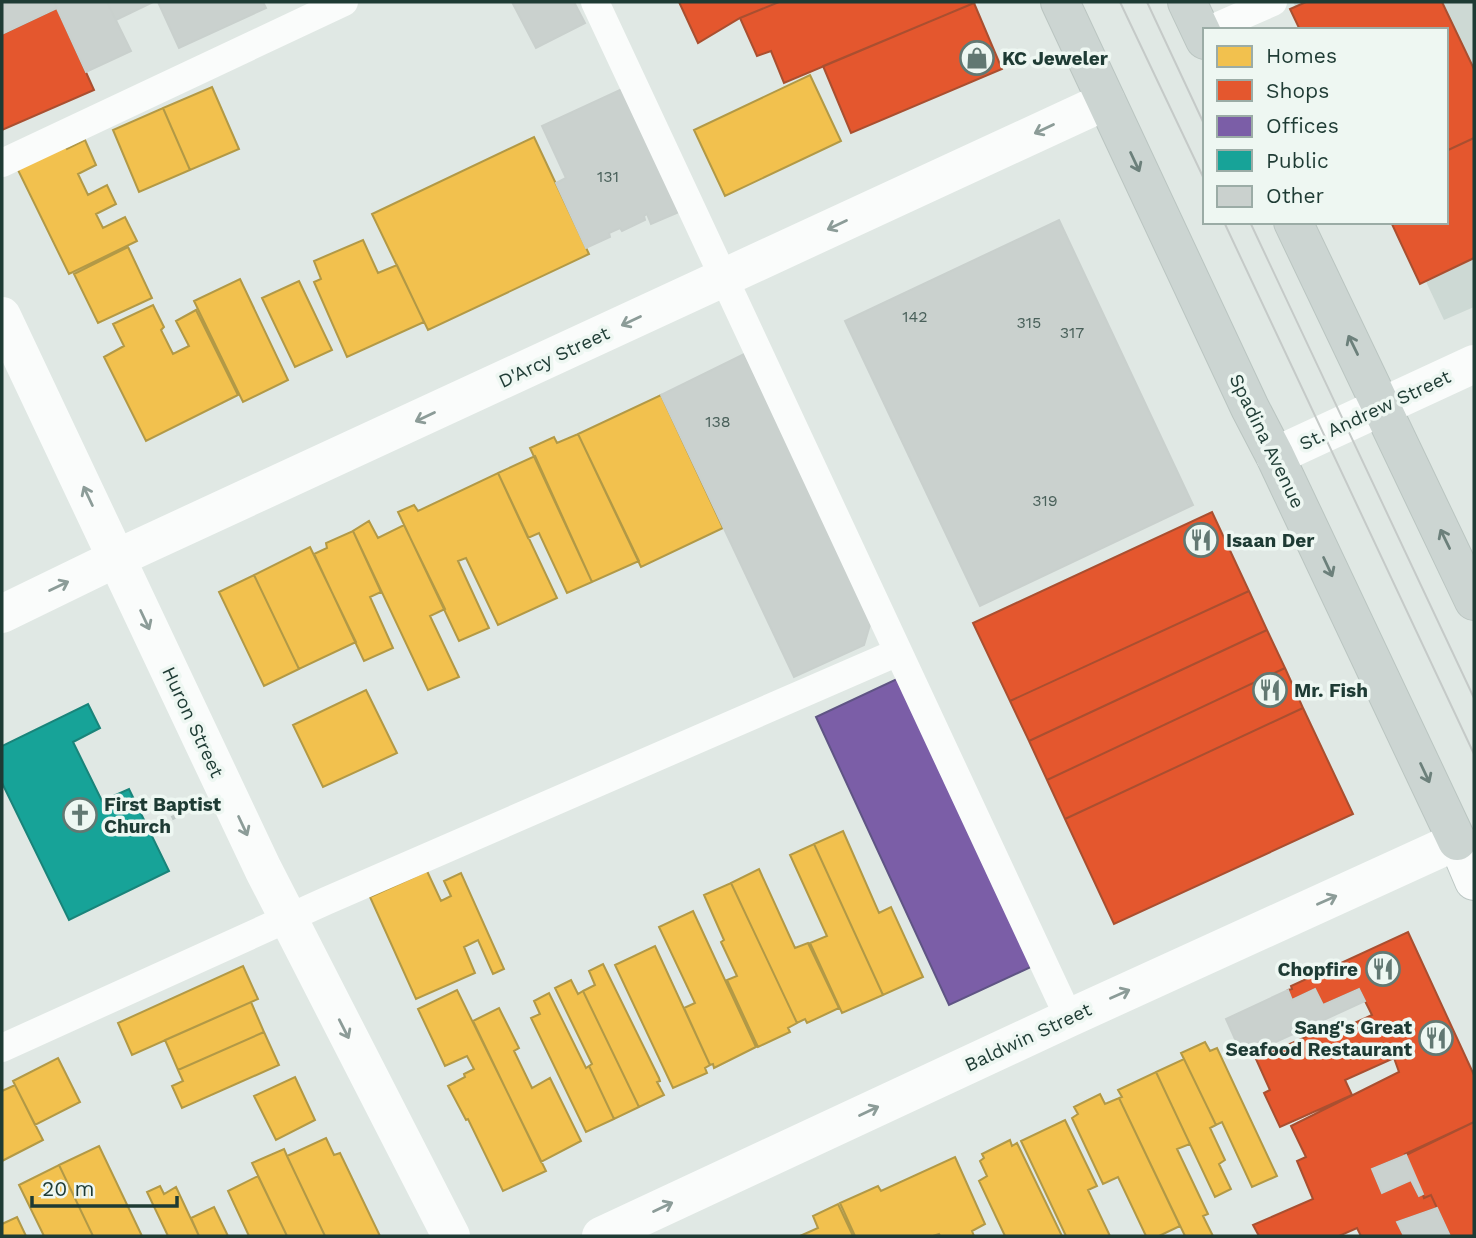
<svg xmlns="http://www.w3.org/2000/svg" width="1476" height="1238" font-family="'Work Sans',sans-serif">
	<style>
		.built { fill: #cdd9d4 }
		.homes { fill: #f2c14e; stroke: #b29946; stroke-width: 2 }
		.shops { fill: #e4572e; stroke: #a94f30; stroke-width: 2 }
		.offices { fill: #7b5ea7; stroke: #5f5484; stroke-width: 2 }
		.public { fill: #17a398; stroke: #19847a; stroke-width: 2 }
		.building { fill: #cad1ce; stroke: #c9d0cd; stroke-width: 2 }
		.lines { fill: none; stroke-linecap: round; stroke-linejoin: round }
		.secondary-casing { stroke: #bcc7c4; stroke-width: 40 }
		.primary-casing { stroke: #bac5c1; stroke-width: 40 }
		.path { stroke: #bec8c5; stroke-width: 4.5; stroke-dasharray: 3.5 5; stroke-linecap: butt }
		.lane { stroke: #fafcfb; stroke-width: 28 }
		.street { stroke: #fafcfb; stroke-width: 38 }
		.secondary { stroke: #fafcfb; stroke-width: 38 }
		.primary { stroke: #ccd5d2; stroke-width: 38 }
		.tram { stroke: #c5cac8; stroke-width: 2 }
		.oneway { stroke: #8c9c98 }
		.oneway2 { stroke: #6c807b }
		.labels { text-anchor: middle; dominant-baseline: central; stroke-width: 7; stroke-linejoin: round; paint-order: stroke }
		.number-label { font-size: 16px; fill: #49605a }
		.poi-label { font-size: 19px; font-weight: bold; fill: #1e3b34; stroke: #eef7f2; text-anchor: start }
		.street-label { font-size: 19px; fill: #1e3b34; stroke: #eef7f2 }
	</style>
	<rect width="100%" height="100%" fill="#e0e8e4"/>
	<path class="built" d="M1293,2H1474V307L1444,320L1398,222H1446V30H1307Z"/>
	<path class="homes" d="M810,75L841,141L725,196L694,130Z
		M212,87L239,149L190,170L163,108Z
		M163,108L190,170L139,192L113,130Z
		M534,137L589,254L428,330L372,214Z
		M85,140L96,165L78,174L88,195L107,185L116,204L96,214L103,228L125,217L137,241L69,274L17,168L65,145L67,149Z
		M363,240L378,273L397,265L424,322L347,357L314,282L321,279L314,261Z
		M128,247L152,298L98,323L74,274Z
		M240,279L288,380L243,402L194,301Z
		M299,281L332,350L295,367L262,298Z
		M153,305L164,327L161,330L173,354L189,346L176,321L196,310L238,395L146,441L104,357L124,346L113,324Z
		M661,395L723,528L641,567L578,434Z
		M578,434L639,561L592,582L530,448L554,437L557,443Z
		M535,456L592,582L567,593L539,533L528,538L498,473Z
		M498,473L557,598L498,625L466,558L458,561L489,628L459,641L398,512L414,505L418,511Z
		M369,521L378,538L404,525L445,609L430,616L459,677L428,690L353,531Z
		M353,531L381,592L370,597L393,648L364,661L314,554L327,548L326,543Z
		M310,547L356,642L299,669L254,575Z
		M254,575L299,669L264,686L219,592Z
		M366,690L397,753L323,787L293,725Z
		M843,831L879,913L891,907L923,977L883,995L814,844Z
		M814,844L883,995L842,1013L810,943L827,936L790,855Z
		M759,869L795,948L808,943L839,1008L807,1023L805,1019L797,1023L731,883Z
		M427,871L441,901L451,896L444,881L461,873L504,969L493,974L478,940L464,947L475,973L416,999L370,897Z
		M731,883L797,1023L788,1028L790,1032L758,1047L727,980L737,976L721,942L724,940L704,895Z
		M693,911L756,1047L714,1068L713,1064L710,1065L684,1008L695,1003L659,927Z
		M655,946L710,1065L705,1068L707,1073L673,1088L615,965Z
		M603,964L659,1078L660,1081L657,1082L664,1095L639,1107L583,991L595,985L589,971Z
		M243,966L258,999L132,1055L118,1023Z
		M571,980L578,994L583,991L639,1107L614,1119L589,1066L592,1064L555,988Z
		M457,990L546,1171L503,1191L468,1119L466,1120L448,1086L465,1077L464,1074L474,1069L467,1056L445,1066L418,1009Z
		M549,993L586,1068L589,1066L614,1119L586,1132L531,1018L540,1014L534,1001Z
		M251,1002L264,1032L178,1070L165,1040Z
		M499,1008L519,1048L514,1051L532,1088L550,1078L581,1141L541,1162L473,1021Z
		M264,1032L279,1065L182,1108L172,1086L183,1081L178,1070Z
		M1205,1042L1210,1051L1217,1048L1277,1176L1252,1187L1222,1122L1216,1125L1181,1053Z
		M58,1058L80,1102L35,1125L13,1081Z
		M1184,1059L1216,1125L1210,1128L1225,1160L1219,1164L1231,1189L1215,1197L1156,1072Z
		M1156,1072L1190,1144L1177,1149L1208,1214L1203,1216L1213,1236H1185L1119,1098L1122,1097L1118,1090Z
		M295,1077L315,1120L276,1140L254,1096Z
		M15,1085L43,1140L2,1161V1091Z
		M1100,1094L1105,1104L1119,1098L1180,1226L1159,1236H1146L1118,1177L1103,1184L1072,1118L1078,1114L1074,1107Z
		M1065,1120L1097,1186L1088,1190L1110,1236H1066L1021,1141Z
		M326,1138L334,1155L340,1153L380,1236H325L287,1156Z
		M1010,1140L1012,1146L1017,1143L1062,1236H1005L979,1181L987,1176L980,1161L984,1158L982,1154Z
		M99,1146L142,1236H93L59,1165Z
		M284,1149L287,1156L325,1236H287L252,1163Z
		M955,1157L985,1224L972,1231L974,1236H940L939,1234L933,1236H855L840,1203L878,1186L881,1191Z
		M59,1165L93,1236H44L19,1185Z
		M258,1176L287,1236H249L228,1191Z
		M160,1186L164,1194L176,1187L199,1236H168L147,1192Z
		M838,1204L853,1236H800L818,1228L813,1216Z
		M214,1207L228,1236H199L191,1218Z
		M17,1217L26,1236H2V1224Z"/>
	<path class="shops" d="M679,2H779L740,18L698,43Z
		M779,2H973L974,3L784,83L771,51L757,56L740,18Z
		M1306,2H1442L1474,69V138L1446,151V30H1300L1290,9Z
		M974,3L1002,69L851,133L823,66Z
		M57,8L94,90L2,130V34Z
		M1474,138V258L1420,284L1391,222H1446V151Z
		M1212,512L1249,591L1010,701L973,623Z
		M1249,591L1267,630L1029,741L1010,701Z
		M1267,630L1285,668L1047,780L1029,741Z
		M1285,668L1303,708L1065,819L1047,780Z
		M1303,708L1353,814L1114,924L1065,819Z
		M1408,932L1474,1075V1122L1406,1155L1372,1169L1382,1193L1411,1180L1419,1196L1423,1194L1424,1198L1431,1195L1437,1208L1397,1222L1404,1236H1361L1357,1228L1339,1236H1259L1253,1225L1313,1199L1297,1161L1306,1157L1291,1126L1399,1072L1394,1058L1345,1080L1352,1095L1280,1127L1264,1093L1270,1090L1256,1059L1323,1029L1326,1036L1372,1015L1359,989L1323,1005L1315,989L1292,1000L1288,990L1292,989L1291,986Z
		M1474,1122V1236H1450L1431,1195L1424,1198L1405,1154Z"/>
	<path class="offices" d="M899,678L1033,966L949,1005L816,717Z"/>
	<path class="public" d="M88,704L100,728L73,742L102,801L129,789L169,871L69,920L2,783V746Z"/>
	<path class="building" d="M2,2H54L57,8L2,34Z
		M54,2H107L131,51L86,72Z
		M107,2H153L116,20Z
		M158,2H263L266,8L179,48Z
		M512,2H574L585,23L536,48Z
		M622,89L679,212L651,224L647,214L644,216L645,220L622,231L620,228L609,233L610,237L586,248L556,183L566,178L542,126Z
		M1059,220L1193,505L980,606L845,321Z
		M744,354L872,618L864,645L794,677L661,395Z
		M1315,989L1323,1005L1359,989L1365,1001L1243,1057L1226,1019L1288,990L1292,1000Z
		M1406,1155L1423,1194L1419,1196L1411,1180L1382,1193L1372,1169Z
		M1437,1208L1450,1236H1404L1397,1222Z"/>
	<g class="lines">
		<g class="secondary-casing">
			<path id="secondary" d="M1457,841L1474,881"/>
		</g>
		<g class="primary-casing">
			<path id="primary" d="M1060,2L1250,408L1275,456L1457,841
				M1187,2L1205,40
				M1293,222L1474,601"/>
		</g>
		<path class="path" d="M149,830L186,811"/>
		<path class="lane" d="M595,2C754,340 908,680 1069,1018
			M1209,30L1273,2
			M2,163L344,2
			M2,1048L326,901L896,653"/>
		<path class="street" d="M2,316L263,869L451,1236
			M1275,456L1474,364
			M2,614L117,558L1106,101
			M601,1236L1069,1018L1457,841"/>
		<use href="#secondary" class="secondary"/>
		<use href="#primary" class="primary"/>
		<path class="tram" d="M1120,2L1205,181
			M1147,2L1205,126
			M1224,222L1474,754
			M1250,222L1474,698"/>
	</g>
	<defs><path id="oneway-shaft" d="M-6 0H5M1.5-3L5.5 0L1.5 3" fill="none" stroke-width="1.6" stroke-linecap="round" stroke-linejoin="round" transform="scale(1.75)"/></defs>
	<g class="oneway">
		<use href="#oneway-shaft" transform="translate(1044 129) rotate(155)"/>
		<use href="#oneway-shaft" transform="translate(837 225) rotate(155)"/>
		<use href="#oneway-shaft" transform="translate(631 321) rotate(155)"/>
		<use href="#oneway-shaft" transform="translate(425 417) rotate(155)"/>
		<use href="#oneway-shaft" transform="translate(88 496) rotate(-115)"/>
		<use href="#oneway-shaft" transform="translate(59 586) rotate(-26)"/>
		<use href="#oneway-shaft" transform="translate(145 620) rotate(65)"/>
		<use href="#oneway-shaft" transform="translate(243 826) rotate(65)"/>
		<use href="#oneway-shaft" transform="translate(1327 900) rotate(-24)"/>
		<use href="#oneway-shaft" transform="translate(1120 994) rotate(-24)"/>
		<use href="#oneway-shaft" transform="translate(344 1029) rotate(63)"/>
		<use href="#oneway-shaft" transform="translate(869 1111) rotate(-25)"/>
		<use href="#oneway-shaft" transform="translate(663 1207) rotate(-25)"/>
	</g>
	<g class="oneway2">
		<use href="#oneway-shaft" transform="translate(1135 162) rotate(65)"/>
		<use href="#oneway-shaft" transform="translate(1353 345) rotate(-116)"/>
		<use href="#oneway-shaft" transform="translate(1445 539) rotate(-116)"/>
		<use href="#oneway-shaft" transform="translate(1328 567) rotate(65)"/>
		<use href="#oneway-shaft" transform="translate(1425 773) rotate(65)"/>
	</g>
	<defs>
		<g id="shop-ring" transform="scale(1.75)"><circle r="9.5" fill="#eef7f2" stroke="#627872" stroke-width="1.5"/><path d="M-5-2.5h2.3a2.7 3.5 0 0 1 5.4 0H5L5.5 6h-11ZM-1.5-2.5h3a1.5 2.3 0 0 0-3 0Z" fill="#627872"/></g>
		<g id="restaurant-ring" transform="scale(1.75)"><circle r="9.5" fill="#eef7f2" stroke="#627872" stroke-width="1.5"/><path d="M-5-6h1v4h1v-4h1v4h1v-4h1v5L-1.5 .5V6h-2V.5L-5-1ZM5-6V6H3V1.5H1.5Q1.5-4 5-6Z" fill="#627872"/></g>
		<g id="church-ring" transform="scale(1.75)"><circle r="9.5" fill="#eef7f2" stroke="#627872" stroke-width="1.5"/><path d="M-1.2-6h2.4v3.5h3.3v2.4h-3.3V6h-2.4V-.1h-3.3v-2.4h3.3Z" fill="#627872"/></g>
	</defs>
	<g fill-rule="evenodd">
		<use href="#shop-ring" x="977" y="58"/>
		<use href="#restaurant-ring" x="1201" y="540"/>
		<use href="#restaurant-ring" x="1270" y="690"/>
		<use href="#church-ring" x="80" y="815"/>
		<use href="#restaurant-ring" x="1383" y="969"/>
		<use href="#restaurant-ring" x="1436" y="1038"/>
	</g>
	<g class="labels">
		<g class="number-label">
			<text x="608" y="176">131</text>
			<text x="915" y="316">142</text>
			<text x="1029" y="322">315</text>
			<text x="1072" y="332">317</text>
			<text x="718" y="421">138</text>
			<text x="1045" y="500">319</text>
		</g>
		<g class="poi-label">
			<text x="1002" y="58">KC Jeweler</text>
			<text x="1226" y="540">Isaan Der</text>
			<text x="1294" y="690">Mr. Fish</text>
			<text x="104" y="804">First Baptist<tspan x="104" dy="22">Church</tspan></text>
			<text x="1358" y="969" text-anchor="end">Chopfire</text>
			<text x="1412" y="1027" text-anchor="end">Sang's Great<tspan x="1412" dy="22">Seafood Restaurant</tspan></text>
		</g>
		<g class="street-label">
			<text transform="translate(554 357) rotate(-25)">D'Arcy Street</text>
			<text transform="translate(1375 410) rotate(-25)">St. Andrew Street</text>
			<text transform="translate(1267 441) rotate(64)">Spadina Avenue</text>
			<text transform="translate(193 722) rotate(65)">Huron Street</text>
			<text transform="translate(1028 1037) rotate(-25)">Baldwin Street</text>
		</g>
	</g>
	<rect width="1476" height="1238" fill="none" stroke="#1e3b34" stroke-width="7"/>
	<rect x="1203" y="28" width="245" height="196" fill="#eef7f2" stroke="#9baca6" stroke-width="2"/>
	<rect x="1217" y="46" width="35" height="21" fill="#f2c14e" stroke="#9baca6" stroke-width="2"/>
	<text x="1266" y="63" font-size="21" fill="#1e3b34">Homes</text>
	<rect x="1217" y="80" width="35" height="21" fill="#e4572e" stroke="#9baca6" stroke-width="2"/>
	<text x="1266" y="98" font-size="21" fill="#1e3b34">Shops</text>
	<rect x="1217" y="116" width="35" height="21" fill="#7b5ea7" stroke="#9baca6" stroke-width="2"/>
	<text x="1266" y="133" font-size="21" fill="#1e3b34">Offices</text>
	<rect x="1217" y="150" width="35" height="21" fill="#17a398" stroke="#9baca6" stroke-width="2"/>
	<text x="1266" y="168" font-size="21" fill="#1e3b34">Public</text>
	<rect x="1217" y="186" width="35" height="21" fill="#cad1ce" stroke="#9baca6" stroke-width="2"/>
	<text x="1266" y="203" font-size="21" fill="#1e3b34">Other</text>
	<path d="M32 1196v10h145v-10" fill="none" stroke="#1e3b34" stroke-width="3.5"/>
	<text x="42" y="1196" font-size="21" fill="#1e3b34" stroke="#eef7f2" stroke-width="5" paint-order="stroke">20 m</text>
</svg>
